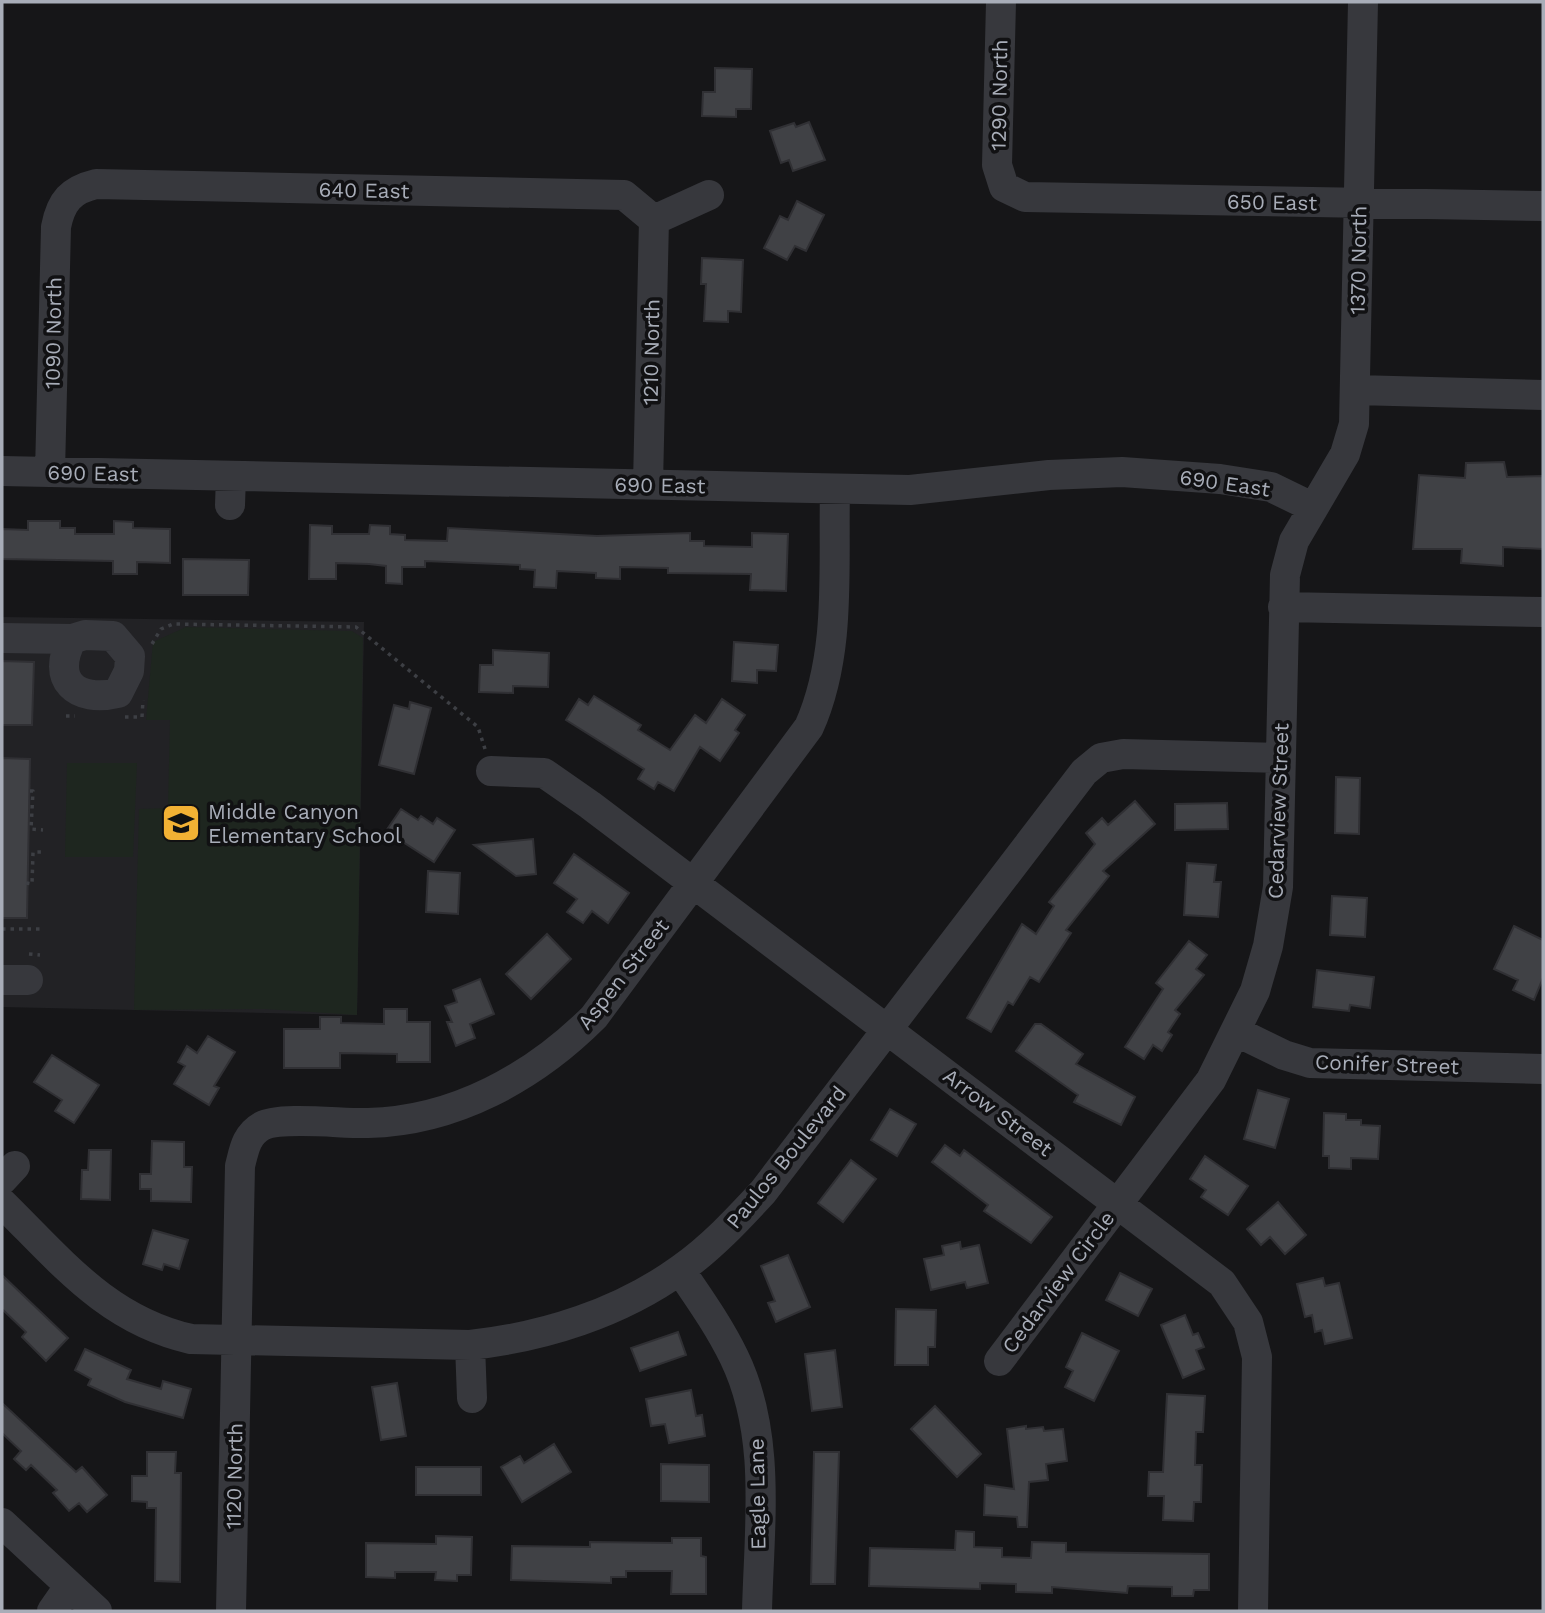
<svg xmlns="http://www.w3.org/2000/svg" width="1545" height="1613" font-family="'Work Sans',sans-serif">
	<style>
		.built { fill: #222225 }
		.green { fill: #1e261f }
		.building { fill: #404145; stroke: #303034; stroke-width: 2 }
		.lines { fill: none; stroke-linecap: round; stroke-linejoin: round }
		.path { stroke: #3d3f44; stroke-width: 3.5; stroke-dasharray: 3.5 5; stroke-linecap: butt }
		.minor { stroke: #37383d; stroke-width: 30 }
		.labels { text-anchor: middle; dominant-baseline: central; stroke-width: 7; stroke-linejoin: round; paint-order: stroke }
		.street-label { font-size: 21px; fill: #a8adb8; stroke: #111113 }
		.poi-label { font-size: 21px; fill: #a8adb8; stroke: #111113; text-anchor: start }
	</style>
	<rect width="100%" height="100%" fill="#161618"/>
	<path class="built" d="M2,617L364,622L357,1015L2,1007Z"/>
	<path class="green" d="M186,627L352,631L363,638L357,1015L265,1009L134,1010L139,809L168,808L170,720H146L153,642Z
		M67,763H137L133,857H65Z"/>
	<path class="building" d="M715,68L752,69L751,109H736V117L702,116L703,92H715Z
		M809,122L825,160L793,171L789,160L781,163L770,131L794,123L796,127Z
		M797,201L824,215L806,251L795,246L787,260L764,248L780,216L788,220Z
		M702,258L743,260L741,312L728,311V322L704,321L706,284H701Z
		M1504,462L1507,477L1543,476V549L1503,547V566L1461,563L1462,549H1413L1419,475L1465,478L1466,463Z
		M28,521H60V528H75V534H114V521L133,522V528L170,529V563L137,562V574H113V561L2,559V529L28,530Z
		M310,525L332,526V534H369L370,525L390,526V534L405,535V540L447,541L448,528L597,536L690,533V541H704V546L752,547V533L788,534L786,591L750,590L751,574L668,573V568L620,567V579L596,578V573L557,571L556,588L534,587L535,570L520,569V565L425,561V567H402V584L386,583V566L369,564L336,563V579H309Z
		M183,559L249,560L248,595H183Z
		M734,642L778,645L776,671L757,670V683L732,681Z
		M493,650L549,653L548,687L513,686V693L479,692L480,665H493Z
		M2,661L34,662L32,725H2Z
		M594,696L641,725L638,730L670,750L695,715L706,723L722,699L745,715L735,730L739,733L720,761L700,747L674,791L658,782L654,789L638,779L644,769L566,720L579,699L588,705Z
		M410,702L431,708L414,774L379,765L394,705L409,709Z
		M2,758L30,759L27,918H2Z
		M1336,777L1360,778L1359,834L1335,833Z
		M1135,801L1155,824L1103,871L1109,876L1066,930L1071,933L1039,982L1030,977L1013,1005L1008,1002L991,1032L967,1018L1022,924L1036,934L1054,906L1049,902L1095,844L1086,833L1102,818L1108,825Z
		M1227,803L1228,829L1175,830V804Z
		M401,809L418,820L421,816L433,824L437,818L455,830L434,862L386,831Z
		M533,839L536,874L516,876L474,845Z
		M574,854L629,893L608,923L592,911L583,923L567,912L577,899L554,883Z
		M1187,863L1216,865L1214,882H1221L1218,917L1184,915Z
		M428,871L460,873L458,914L426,912Z
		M1332,896L1367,898L1365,937L1330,935Z
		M1514,926L1543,940V978L1534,1000L1513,990L1518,980L1494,969Z
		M547,934L571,959L531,999L506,974Z
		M1189,941L1207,955L1196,969L1204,975L1175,1010L1180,1014L1168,1032L1172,1035L1162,1051L1153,1045L1144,1059L1125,1047L1163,989L1156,983Z
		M1317,970L1374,977L1370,1008L1350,1005L1349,1011L1313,1007Z
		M480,979L494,1014L470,1024L475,1038L456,1046L447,1022H452L445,1006L457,1002L453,990Z
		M384,1009H407V1022H430V1062H397V1054L340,1053V1068H284V1029H320V1017H341V1023L384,1024Z
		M1035,1024H1041L1083,1054L1076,1064L1135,1097L1121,1125L1074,1102L1078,1095L1016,1051Z
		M208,1036L235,1052L214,1086L219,1088L209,1105L174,1084L185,1066L178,1062L187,1046L197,1053Z
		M52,1055L99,1085L74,1123L55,1111L62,1100L34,1082Z
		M1258,1090L1289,1099L1275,1148L1244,1139Z
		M890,1109L916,1124L897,1156L871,1140Z
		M1324,1113L1346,1114V1120H1361V1125L1380,1126L1378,1159L1351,1158V1169L1329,1168V1156H1323Z
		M152,1141L184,1142V1167H192L191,1202L151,1201V1189H140V1174H151Z
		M945,1145L960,1156L964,1150L1052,1217L1031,1243L984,1211L988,1205L932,1162Z
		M89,1150H111L110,1200L81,1199L82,1170H88Z
		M1205,1156L1248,1186L1228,1215L1201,1197L1206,1190L1190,1179Z
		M851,1160L876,1179L843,1222L818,1203Z
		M1278,1202L1306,1235L1285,1254L1270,1237L1261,1245L1247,1229Z
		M153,1230L188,1240L179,1269L164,1264L162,1270L143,1264Z
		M960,1242L961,1249L979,1245L988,1283L967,1288L965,1282L931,1290L924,1259L944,1255L942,1246Z
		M788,1255L810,1307L776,1322L768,1303L775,1301L761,1266Z
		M1120,1273L1152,1289L1138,1316L1106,1300Z
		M2,1275L68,1338L46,1361L22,1337L26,1332L2,1309Z
		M1323,1278L1325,1286L1339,1283L1352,1338L1325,1344L1322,1330L1315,1332L1312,1315L1305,1317L1297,1284Z
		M896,1309L936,1310L935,1347H928V1365H895Z
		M1185,1315L1193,1335L1198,1333L1204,1347L1196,1350L1204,1369L1183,1378L1161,1325Z
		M678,1332L686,1355L640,1371L631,1348Z
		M1082,1333L1119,1351L1094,1401L1065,1387L1073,1371L1066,1367Z
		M85,1349L131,1370L127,1379L161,1389L163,1381L191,1389L183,1418L125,1402L88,1385L91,1379L75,1370Z
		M835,1350L842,1407L812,1411L805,1354Z
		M397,1383L406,1436L381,1440L372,1387Z
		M691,1390L696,1416L702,1415L705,1436L669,1443L665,1424L651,1426L646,1399Z
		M1167,1394L1205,1396L1203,1432H1196L1195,1465H1202L1201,1502H1194L1193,1521L1163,1520L1164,1496H1148L1149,1472H1163Z
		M2,1403L76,1472L82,1467L107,1495L87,1512L79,1503L69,1511L53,1493L57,1490L31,1465L26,1470L14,1459L21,1451L2,1433Z
		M935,1406L981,1454L957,1477L911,1429Z
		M1026,1426V1429L1043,1427L1044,1431L1063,1429L1067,1461L1046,1464L1048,1480L1029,1482L1027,1527H1018L1017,1517L984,1515L985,1485L1014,1489L1007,1429Z
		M554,1444L571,1472L522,1502L501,1467L520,1456L524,1463Z
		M147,1452H176L175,1473H181L180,1582L155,1581L156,1508H147V1502L132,1501V1476H147Z
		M814,1452H839L835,1584H811Z
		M661,1464L709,1465V1502L661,1501Z
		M416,1467H481V1495H416Z
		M956,1531L974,1532V1547L1002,1548V1557L1031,1558L1032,1542L1066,1543V1552L1209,1554V1590H1194L1193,1596H1172V1587L1128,1586L1127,1593L1052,1587V1593L1016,1592V1584L980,1583V1589L869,1586L870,1548L955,1550Z
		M436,1536L472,1537L471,1575H457V1581L435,1580L436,1572H395V1578L366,1577V1543L436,1544Z
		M672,1538H701V1556L706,1557V1594H671L672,1571H626V1577H611V1583L511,1580L512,1546L590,1547V1542L672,1543Z"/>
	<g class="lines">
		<path class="path" d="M152,644L161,629L173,624L356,627L478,727L485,749
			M66,716H75
			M125,717H142L143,700
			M30,791H33L31,829L43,830
			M26,883L32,884L33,852H42
			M2,929H41
			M29,954L40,955"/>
		<path class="minor" d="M1001,2L997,165L1004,187L1025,197L1543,206
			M654,220L709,195
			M1356,390L1543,395
			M2,471L910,490L1049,475L1122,472L1220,479L1271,487L1312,507
			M50,472L56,227C61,201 71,190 96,184L624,195L654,220
			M648,484L654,220
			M230,505L231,476
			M1283,607L1543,612
			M85,635L113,636L130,656L129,671L118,693C76,703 50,680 72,639Z
			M2,638L72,639
			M491,771L544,773L590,805L1222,1283L1248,1322L1257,1357L1253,1611
			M2,980H28
			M1237,1032L1284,1055L1310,1063L1543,1069
			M2,1180L15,1166
			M2,1203C61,1261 107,1320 191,1339L470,1345C544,1337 620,1313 681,1269C712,1247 737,1220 763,1192L1084,772L1101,758L1123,754L1280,758
			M680,1270C699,1298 719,1326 734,1357C772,1435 759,1527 757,1611
			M470,1345L472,1398
			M999,1361L1211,1080L1255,991L1268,946L1278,887L1285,575L1294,541L1345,454L1354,424L1363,2
			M2,1523L97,1611
			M52,1611L68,1588
			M231,1611L240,1166C244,1150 246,1135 262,1126C281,1116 344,1124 368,1123C455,1121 534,1077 594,1017L809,727C842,653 833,568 835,489"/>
	</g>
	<defs>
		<g id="school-square" transform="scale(2.0125)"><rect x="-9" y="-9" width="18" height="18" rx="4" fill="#f2b134" stroke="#111113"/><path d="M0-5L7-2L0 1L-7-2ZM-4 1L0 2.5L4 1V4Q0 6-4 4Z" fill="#111"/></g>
	</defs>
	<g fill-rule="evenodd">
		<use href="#school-square" x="181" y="823"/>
	</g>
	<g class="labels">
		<g class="street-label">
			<text transform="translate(999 95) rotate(-89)">1290 North</text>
			<text transform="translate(364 190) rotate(1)">640 East</text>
			<text transform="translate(1272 202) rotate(1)">650 East</text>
			<text transform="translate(1358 260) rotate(-89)">1370 North</text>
			<text transform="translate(53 333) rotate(-89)">1090 North</text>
			<text transform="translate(651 352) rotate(-89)">1210 North</text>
			<text transform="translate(93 473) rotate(1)">690 East</text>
			<text transform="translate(1225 483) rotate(8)">690 East</text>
			<text transform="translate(660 485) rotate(1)">690 East</text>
			<text transform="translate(1278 811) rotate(-88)">Cedarview Street</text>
			<text transform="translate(623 974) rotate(-52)">Aspen Street</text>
			<text transform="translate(1387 1064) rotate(2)">Conifer Street</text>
			<text transform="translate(998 1112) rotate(37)">Arrow Street</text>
			<text transform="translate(786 1157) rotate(-51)">Paulos Boulevard</text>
			<text transform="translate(1058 1282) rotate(-53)">Cedarview Circle</text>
			<text transform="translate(234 1476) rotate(-89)">1120 North</text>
			<text transform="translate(757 1494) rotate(-91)">Eagle Lane</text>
		</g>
		<g class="poi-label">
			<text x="208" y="811">Middle Canyon<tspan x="208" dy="24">Elementary School</tspan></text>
		</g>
	</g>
	<rect width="1545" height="1613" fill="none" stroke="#a8adb8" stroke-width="7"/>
</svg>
